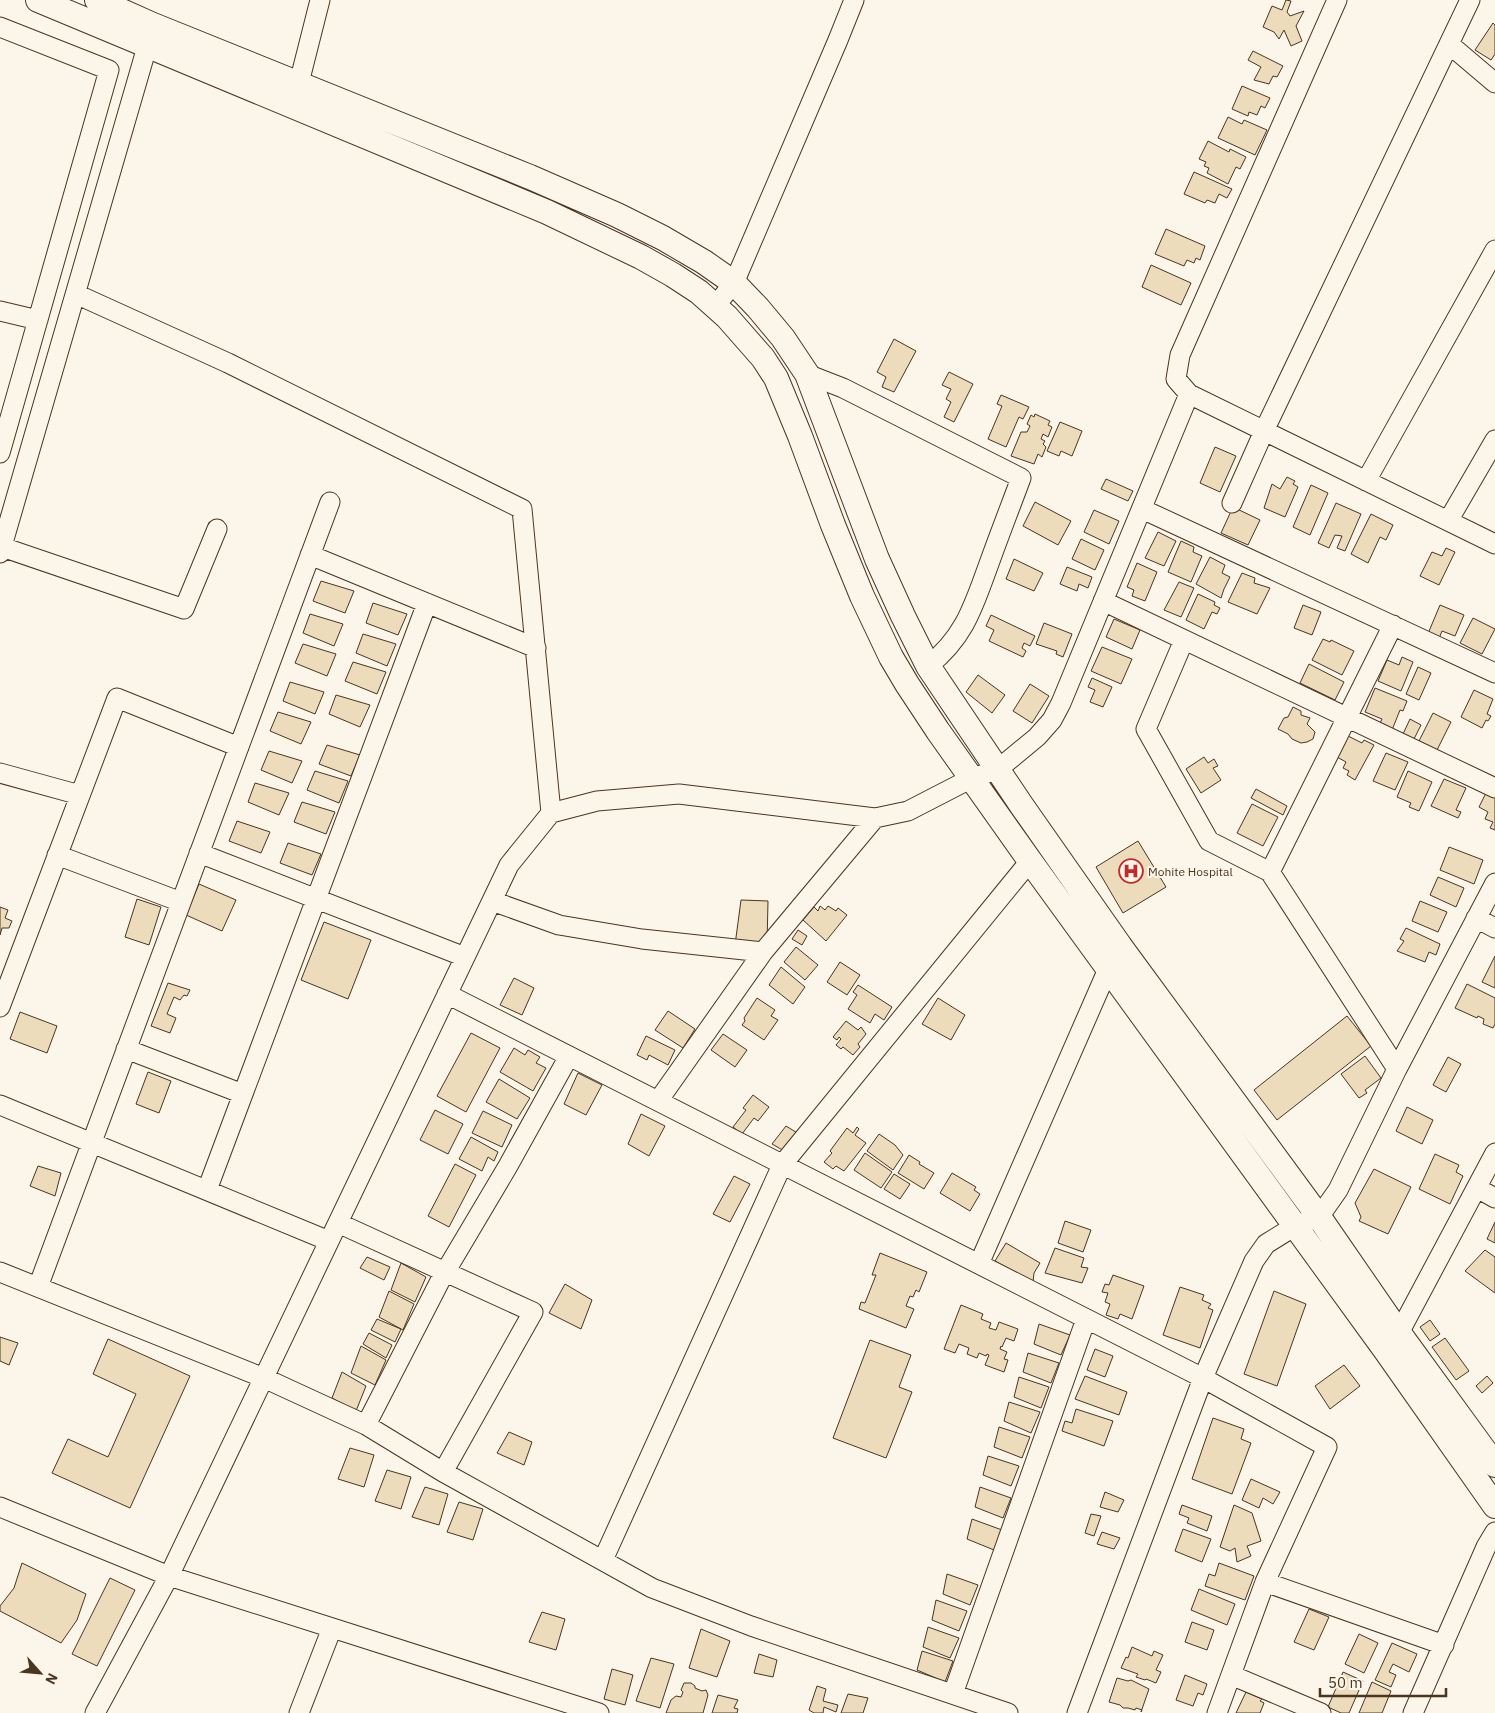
<svg xmlns="http://www.w3.org/2000/svg" width="1495" height="1713" font-family="'IBM Plex Sans',sans-serif">
	<style>
		.building { fill: #ecdcbc; stroke: #4a3520 }
		.lines { fill: none; stroke-linecap: round; stroke-linejoin: round }
		.minor-casing { stroke: #4a3520; stroke-width: 21 }
		.major-casing { stroke: #4a3520; stroke-width: 26 }
		.minor { stroke: #fbf6e9; stroke-width: 19 }
		.major { stroke: #fbf6e9; stroke-width: 24 }
		.labels { text-anchor: middle; dominant-baseline: central; stroke-width: 4; stroke-linejoin: round; paint-order: stroke }
		.poi-label { font-size: 12px; fill: #4a3520; stroke: #fbf6e9; text-anchor: start }
	</style>
	<rect width="100%" height="100%" fill="#fbf6e9"/>
	<path class="building" d="M1286,0L1291,1L1287,12L1290,16L1304,11L1296,26L1302,41L1291,46L1284,30L1279,39L1274,32L1263,27L1272,6L1282,10Z
		M1493,23L1495,25V54L1491,60L1475,50Z
		M1253,51L1283,66L1277,77L1273,76L1269,84L1254,80L1261,67L1248,60Z
		M1242,86L1270,98L1265,108L1261,106L1257,115L1249,112L1248,116L1232,109Z
		M1228,117L1242,124L1244,120L1267,130L1255,155L1218,138Z
		M1208,141L1229,152L1230,149L1246,157L1240,169L1236,167L1228,184L1207,173L1209,168L1204,166L1206,162L1199,159Z
		M1194,172L1232,189L1227,198L1219,194L1215,203L1207,200L1205,203L1184,194Z
		M1166,229L1205,246L1200,260L1196,258L1194,263L1187,260L1184,266L1155,254Z
		M1151,265L1191,283L1181,305L1142,287Z
		M894,339L916,351L894,392L882,387L886,377L877,372Z
		M949,372L973,384L954,422L944,417L951,402L946,399L951,389L942,385Z
		M1001,395L1029,407L1023,419L1019,417L1006,447L988,439L1002,406L997,404Z
		M1035,414L1050,421L1048,425L1052,427L1048,437L1043,434L1041,439L1045,441L1043,444L1046,447L1042,457L1038,454L1034,464L1011,456L1021,432H1027L1030,426L1027,424L1031,415L1034,417Z
		M1060,422L1082,431L1072,456L1061,451L1059,456L1047,451Z
		M1215,447L1236,456L1220,492L1200,483Z
		M1287,477L1295,481L1293,484L1298,487L1285,517L1264,508L1272,484L1280,489Z
		M1106,479L1133,491L1128,501L1101,489Z
		M1311,485L1328,493L1310,535L1293,527Z
		M1035,502L1071,521L1058,545L1023,526Z
		M1336,503L1361,514L1345,551L1337,548L1342,536L1335,535L1329,548L1318,543Z
		M1233,507L1260,520L1248,545L1221,533Z
		M1094,510L1119,521L1109,544L1084,532Z
		M1371,514L1393,525L1386,540L1380,537L1368,563L1351,554Z
		M1158,532L1176,541L1164,566L1145,558Z
		M1081,539L1104,550L1095,570L1072,559Z
		M1181,541L1194,547L1193,552L1202,556L1191,582L1168,572Z
		M1446,548L1455,552L1439,585L1420,576L1432,552L1442,556Z
		M1210,557L1225,565L1222,573L1230,577L1224,589L1221,598L1196,584Z
		M1014,559L1043,573L1034,591L1006,579Z
		M1137,563L1157,572L1145,601L1132,596L1134,590L1127,587Z
		M1067,567L1092,577L1088,588L1079,584L1077,591L1060,584Z
		M1242,573L1255,578L1254,583L1270,588L1257,614L1228,602Z
		M321,581L354,591L345,613L313,601Z
		M1179,582L1194,588L1181,617L1164,610Z
		M1198,594L1215,602L1214,605L1220,608L1217,614L1212,612L1204,629L1186,620Z
		M373,603L407,614L398,635L366,623Z
		M1303,605L1321,612L1312,635L1294,628Z
		M1440,605L1464,615L1455,636L1442,631L1438,641L1427,636Z
		M310,614L343,624L334,646L303,633Z
		M991,615L1035,636L1030,646L1024,643L1022,648L1026,651L1023,657L989,641L994,630L986,626Z
		M1473,618L1495,629L1482,654L1460,643Z
		M1114,619L1140,630L1132,649L1106,637Z
		M1044,623L1072,634L1063,657L1056,654L1057,651L1036,644Z
		M363,634L396,644L387,666L356,653Z
		M1323,639L1330,642L1331,640L1354,651L1342,675L1312,660Z
		M303,644L336,654L327,676L295,663Z
		M1102,647L1132,659L1121,684L1091,671Z
		M1402,657L1413,662L1401,691L1378,681L1387,660L1399,665Z
		M353,662L386,672L377,694L345,681Z
		M1309,664L1344,682L1335,700L1300,683Z
		M1418,667L1431,673L1419,700L1406,694Z
		M978,675L1005,695L992,713L966,692Z
		M1092,678L1112,687L1103,707L1090,702L1095,690L1088,687Z
		M290,682L324,692L315,714L283,701Z
		M1030,684L1049,696L1032,723L1013,711Z
		M1375,688L1407,701L1403,711L1400,710L1392,730L1379,725L1382,719L1365,712Z
		M1474,690L1493,699L1487,714L1491,716L1488,721L1486,720L1482,728L1461,717Z
		M336,695L370,705L360,727L329,714Z
		M1293,707L1301,711V715L1310,718L1307,724L1315,732L1313,739L1307,742L1301,743L1292,739L1288,734L1278,729L1284,718L1288,717Z
		M278,712L311,722L301,744L270,731Z
		M1433,713L1451,722L1437,750L1419,741Z
		M1410,719L1421,725L1414,739L1403,734Z
		M1348,736L1362,743L1364,740L1374,745L1355,780L1347,775L1349,771L1343,768L1346,762L1337,757Z
		M327,745L360,755L351,776L319,764Z
		M269,751L302,761L292,783L261,770Z
		M1386,753L1408,762L1395,790L1373,781Z
		M1204,757L1208,763L1214,759L1218,766L1213,768L1221,780L1201,793L1186,769Z
		M315,771L348,781L339,803L307,790Z
		M1408,771L1432,782L1419,811L1409,807L1411,803L1397,797Z
		M1444,779L1466,788L1456,810L1461,812L1458,818L1431,806Z
		M255,783L289,793L279,815L248,802Z
		M1256,789L1287,806L1283,815L1251,798Z
		M1486,793L1495,797V830L1490,828L1493,822L1485,819L1488,812L1479,807Z
		M302,802L335,812L326,834L294,822Z
		M1252,804L1278,817L1263,846L1237,833Z
		M237,821L270,832L261,853L229,841Z
		M1138,841L1166,887L1123,913L1096,867Z
		M288,843L321,854L312,875L280,863Z
		M1449,847L1483,860L1474,884L1440,870Z
		M1438,877L1464,888L1456,907L1430,895Z
		M199,884L236,900L222,931L186,915Z
		M137,899L161,907L149,945L125,937Z
		M741,900L768,901L767,945H735Z
		M1420,901L1447,912L1438,932L1412,921Z
		M820,906L825,910L828,906L836,911L838,908L847,915L826,941L803,920L814,907L818,911Z
		M0,907L8,910L5,918L12,921L9,928H2L0,935Z
		M324,922L371,940L348,999L301,980Z
		M1406,928L1440,944L1436,955L1429,952L1425,962L1397,951L1404,941L1400,939Z
		M798,930L807,936L802,945L792,939Z
		M796,947L818,965L805,980L784,962Z
		M1495,956V988L1482,982Z
		M840,962L860,975L847,995L827,982Z
		M781,967L805,987L793,1004L769,985Z
		M514,978L534,988L522,1015L500,1005Z
		M168,983L190,990L187,996L184,995L180,1000L174,997L167,1014L176,1018L170,1033L151,1026Z
		M1467,984L1495,998V1024L1493,1028L1483,1024L1484,1019L1478,1016L1477,1018L1455,1008Z
		M858,985L892,1007L884,1020L875,1014L870,1023L848,1009L857,995L853,992Z
		M757,998L775,1010L771,1016L778,1020L764,1040L742,1025L745,1021L744,1018Z
		M938,998L965,1015L951,1040L922,1024Z
		M668,1011L695,1029L683,1048L655,1030Z
		M20,1012L57,1026L47,1053L10,1039Z
		M1347,1016L1371,1046L1277,1120L1254,1090Z
		M846,1021L858,1030L861,1027L866,1034L858,1044L860,1047L853,1055L843,1047L841,1049L836,1045L841,1039L839,1037L837,1040L833,1037Z
		M471,1033L500,1048L466,1112L437,1096Z
		M723,1034L747,1050L735,1067L711,1050Z
		M646,1036L675,1050L668,1065L649,1055L647,1060L637,1055Z
		M514,1048L525,1055L528,1050L540,1057L536,1063L546,1068L533,1091L500,1072Z
		M1365,1056L1381,1078L1365,1090L1367,1093L1359,1098L1341,1074Z
		M1448,1057L1461,1064L1446,1092L1433,1085Z
		M148,1072L171,1081L159,1113L136,1104Z
		M578,1073L602,1085L586,1115L564,1104Z
		M499,1079L530,1098L517,1119L486,1102Z
		M753,1095L769,1107L758,1121L754,1118L742,1134L733,1127L746,1110L743,1108Z
		M1407,1107L1433,1120L1422,1144L1396,1131Z
		M435,1110L463,1124L448,1154L420,1140Z
		M483,1111L512,1125L502,1147L472,1133Z
		M641,1114L665,1126L649,1156L628,1144Z
		M786,1126L799,1134L786,1152L772,1144Z
		M857,1127L859,1129L855,1135L866,1143L844,1171L836,1166L833,1169L824,1162L832,1153L830,1151L847,1128L853,1133Z
		M879,1134L895,1145L903,1155L893,1170L867,1151Z
		M471,1137L498,1152L494,1161L488,1157L482,1171L459,1159Z
		M865,1153L892,1172L881,1188L854,1170Z
		M1435,1154L1459,1165L1456,1172L1463,1176L1450,1204L1419,1189Z
		M909,1155L920,1162L919,1164L934,1173L924,1189L898,1173Z
		M455,1164L476,1175L449,1227L428,1216Z
		M38,1166L61,1173L55,1196L30,1186Z
		M1374,1169L1411,1187L1388,1234L1359,1221L1361,1217L1355,1203Z
		M952,1173L976,1187L974,1190L980,1194L970,1211L940,1193Z
		M894,1174L910,1184L900,1199L884,1189Z
		M734,1176L750,1184L730,1222L713,1214Z
		M1065,1221L1091,1230L1083,1252L1058,1243Z
		M1495,1222V1243L1487,1239Z
		M1006,1243L1040,1263L1034,1273L1033,1282L995,1261Z
		M1055,1248L1084,1258L1081,1267L1088,1268L1082,1283L1045,1273Z
		M1485,1250L1495,1257V1293L1465,1271Z
		M880,1253L927,1272L919,1292L916,1290L913,1297L910,1296L906,1306L914,1309L906,1328L859,1309L861,1302L865,1303L876,1275H872Z
		M367,1257L390,1267L384,1280L360,1268Z
		M401,1263L426,1277L415,1302L391,1290Z
		M1113,1275L1144,1286L1132,1319L1120,1314L1118,1319L1106,1315L1110,1304L1105,1302L1108,1293L1102,1292L1105,1284L1109,1285Z
		M565,1284L592,1300L581,1329L549,1313Z
		M1180,1287L1204,1295L1202,1300L1211,1304L1208,1308L1213,1310L1200,1348L1163,1335Z
		M389,1291L414,1304L403,1330L379,1317Z
		M1274,1291L1306,1304L1277,1386L1244,1374Z
		M961,1305L983,1314L981,1319L991,1323L989,1328L996,1330L999,1322L1018,1329L1014,1341L1006,1338L1002,1347L1001,1346L1000,1349L1007,1352L1004,1359L1008,1360L1004,1372L985,1365L989,1355L987,1354L986,1356L979,1353L977,1358L967,1354L969,1348L959,1344L955,1353L944,1349Z
		M377,1319L401,1329L395,1342L371,1330Z
		M1430,1320L1440,1334L1430,1341L1420,1327Z
		M1039,1324L1070,1335L1061,1355L1034,1344Z
		M369,1333L392,1345L386,1358L363,1344Z
		M0,1337L18,1343L9,1365L0,1361Z
		M1445,1338L1469,1371L1456,1380L1432,1347Z
		M108,1339L190,1376L130,1508L52,1473L68,1439L108,1457L136,1394L93,1374Z
		M870,1340L911,1355L899,1387L912,1392L886,1458L833,1438Z
		M361,1346L386,1360L375,1385L351,1373Z
		M1095,1349L1113,1356L1105,1377L1087,1370Z
		M1028,1353L1059,1363L1051,1383L1023,1372Z
		M1344,1365L1360,1386L1330,1409L1315,1386Z
		M342,1372L366,1386L356,1411L332,1398Z
		M1085,1376L1127,1392L1119,1415L1075,1399Z
		M1487,1376L1493,1383L1482,1393L1476,1386Z
		M1019,1377L1049,1387L1041,1408L1014,1397Z
		M1009,1402L1040,1412L1031,1433L1004,1421Z
		M1076,1409L1113,1421L1104,1446L1062,1431L1065,1421L1072,1423Z
		M1213,1418L1244,1429L1241,1439L1251,1443L1232,1494L1192,1479Z
		M999,1427L1030,1437L1022,1458L994,1447Z
		M509,1432L532,1442L524,1465L497,1453Z
		M350,1448L374,1455L364,1487L338,1479Z
		M988,1456L1019,1466L1011,1486L983,1475Z
		M387,1470L411,1477L401,1509L375,1501Z
		M1251,1479L1280,1492L1273,1504L1263,1498L1259,1508L1242,1500Z
		M425,1487L448,1494L439,1525L412,1517Z
		M980,1487L1011,1498L1003,1518L975,1507Z
		M1105,1492L1124,1500L1118,1512L1100,1507Z
		M459,1502L483,1509L473,1540L447,1532Z
		M1182,1505L1212,1516L1207,1531L1187,1523L1189,1518L1179,1514Z
		M1234,1505L1252,1513L1261,1541L1247,1546L1251,1556L1237,1562L1235,1548L1230,1551L1220,1547Z
		M1091,1514L1101,1516L1094,1536L1085,1533Z
		M972,1519L1002,1530L994,1550L967,1539Z
		M1183,1529L1211,1539L1202,1562L1175,1551Z
		M1102,1532L1120,1538L1114,1549L1097,1544Z
		M22,1563L86,1594L77,1620L61,1643L0,1611V1606L14,1588Z
		M1219,1563L1254,1576L1245,1600L1205,1586L1209,1574L1215,1576Z
		M947,1574L978,1585L970,1605L943,1594Z
		M110,1578L135,1590L97,1666L72,1654Z
		M1199,1589L1235,1604L1227,1625L1191,1610Z
		M936,1600L967,1611L959,1631L932,1620Z
		M1309,1609L1329,1617L1314,1650L1294,1642Z
		M542,1612L565,1619L556,1650L529,1642Z
		M1192,1622L1214,1630L1207,1650L1185,1642Z
		M928,1627L959,1638L950,1658L923,1647Z
		M701,1629L730,1641L717,1677L689,1668Z
		M1359,1634L1378,1643L1364,1673L1345,1664Z
		M1392,1643L1417,1654L1409,1672L1393,1664L1389,1672L1396,1675L1391,1687L1375,1680Z
		M1132,1647L1152,1656L1154,1651L1163,1655L1156,1670L1161,1672L1156,1683L1146,1679L1145,1680L1136,1677L1138,1674L1121,1668L1126,1657L1128,1658Z
		M922,1651L953,1661L945,1682L917,1670Z
		M759,1654L777,1660L773,1677L754,1673Z
		M651,1658L674,1664L660,1708L636,1701Z
		M612,1669L633,1675L625,1705L604,1699Z
		M1343,1672L1363,1681L1349,1713H1341L1328,1707Z
		M1185,1675L1207,1684L1203,1695L1198,1693L1193,1706L1176,1700Z
		M1117,1678L1128,1681L1131,1680L1149,1689L1141,1712L1142,1710L1136,1708L1135,1710L1128,1708H1123L1120,1705L1109,1702Z
		M1372,1682L1391,1691L1382,1713H1359Z
		M684,1683H691L695,1686V1688L702,1691L706,1690L708,1695L703,1713H666L671,1700L676,1696L681,1697L683,1692L681,1690Z
		M817,1686L826,1689L823,1701L838,1705L836,1712L824,1707L823,1713H814L809,1710Z
		M1246,1692L1262,1699L1260,1701L1264,1703L1260,1713H1236Z
		M848,1694L868,1698L863,1713H841Z
		M718,1695L738,1700L734,1708L738,1709L737,1713H712Z"/>
	<g class="lines">
		<g class="minor-casing">
			<path id="minor" d="M1337,0L1180,355L1176,379L1189,394L1495,544
				M0,27L109,70L0,453
				M1449,44L1495,83
				M299,83L320,0
				M76,294L228,363L522,509L551,813
				M715,306L734,283L838,40L854,0
				M0,311L38,320
				M807,374L843,388L1021,478C1011,505 1000,533 990,561C974,604 966,636 928,666
				M1366,481L1495,250
				M1232,503L1264,431L1470,0
				M1142,509L1495,673
				M1448,521L1495,440
				M2,547L184,609L217,529
				M0,553L151,33
				M310,555L536,648
				M1103,601L1495,788
				M1184,640L1146,729L1209,841L1270,872L1393,625
				M0,773L80,795
				M199,853L465,957
				M57,855L181,902
				M1270,872L1397,1069
				M492,901L559,925L642,939L763,952
				M1476,918L1495,928
				M447,994L1203,1378L1327,1447L1265,1582L1444,1645
				M0,1007L117,698L239,747
				M126,1049L243,1094
				M658,1101L763,952L875,818
				M0,1105L329,1241
				M1477,1188L1495,1198
				M207,1190L427,603
				M338,1223L533,1312L443,1472
				M979,1264L1108,969
				M0,1272L264,1378L366,1425L443,1472L652,1588L751,1626L1008,1713
				M38,1287L330,502
				M1399,1333L1495,1153
				M366,1425L441,1279L508,1166L569,1056
				M0,1507L169,1576L599,1713
				M603,1560L782,1165L1030,861
				M1231,1675L1321,1713
				M953,1694L1086,1319
				M95,1713L169,1576L509,865L551,813L597,801L679,794L875,818L908,811L972,778L997,770L1037,737L1052,720L1061,703L1189,394
				M299,1713L332,1628
				M1077,1713L1203,1378L1254,1261L1266,1244L1295,1226L1319,1217L1338,1190L1397,1069L1495,883
				M1217,1713L1265,1582
				M1413,1713L1486,1547L1495,1532"/>
		</g>
		<g class="major-casing">
			<path id="major" d="M38,0L547,212L641,257L673,275L699,292L727,317L763,358L776,378L800,436L833,525L862,596L891,657L907,684L938,731L1030,861L1386,1351L1495,1506
				M97,0L153,25L530,177L617,215L663,238L704,262L734,283L758,308L783,338L807,374L877,559L903,616L928,666L1022,806L1120,946L1319,1217L1399,1333L1495,1465"/>
		</g>
		<use href="#minor" class="minor"/>
		<use href="#major" class="major"/>
	</g>
	<defs>
		<g id="hospital-ring" transform="scale(1.25)"><circle r="9.5" fill="#fbf6e9" stroke="#c62828" stroke-width="1.5"/><path d="M-5-5h3v3.5h4V-5h3V5h-3V1.5h-4V5h-3Z" fill="#c62828"/></g>
	</defs>
	<g fill-rule="evenodd">
		<use href="#hospital-ring" x="1131" y="871"/>
	</g>
	<g class="labels">
		<g class="poi-label">
			<text x="1148" y="871">Mohite Hospital</text>
		</g>
	</g>
	<g transform="translate(40 1673) rotate(117)" stroke="#fbf6e9" stroke-width="4" paint-order="stroke">
	<path d="M0-4L9 19L0 12L-9 19Z" fill="#4a3520"/>
	<text y="-8" font-size="14" font-weight="bold" text-anchor="middle" fill="#4a3520">N</text>
	</g>
	<path d="M1320 1688v8h126v-8" fill="none" stroke="#4a3520" stroke-width="2.5"/>
	<text x="1328" y="1688" font-size="15" fill="#4a3520" stroke="#fbf6e9" stroke-width="4" paint-order="stroke">50 m</text>
</svg>
